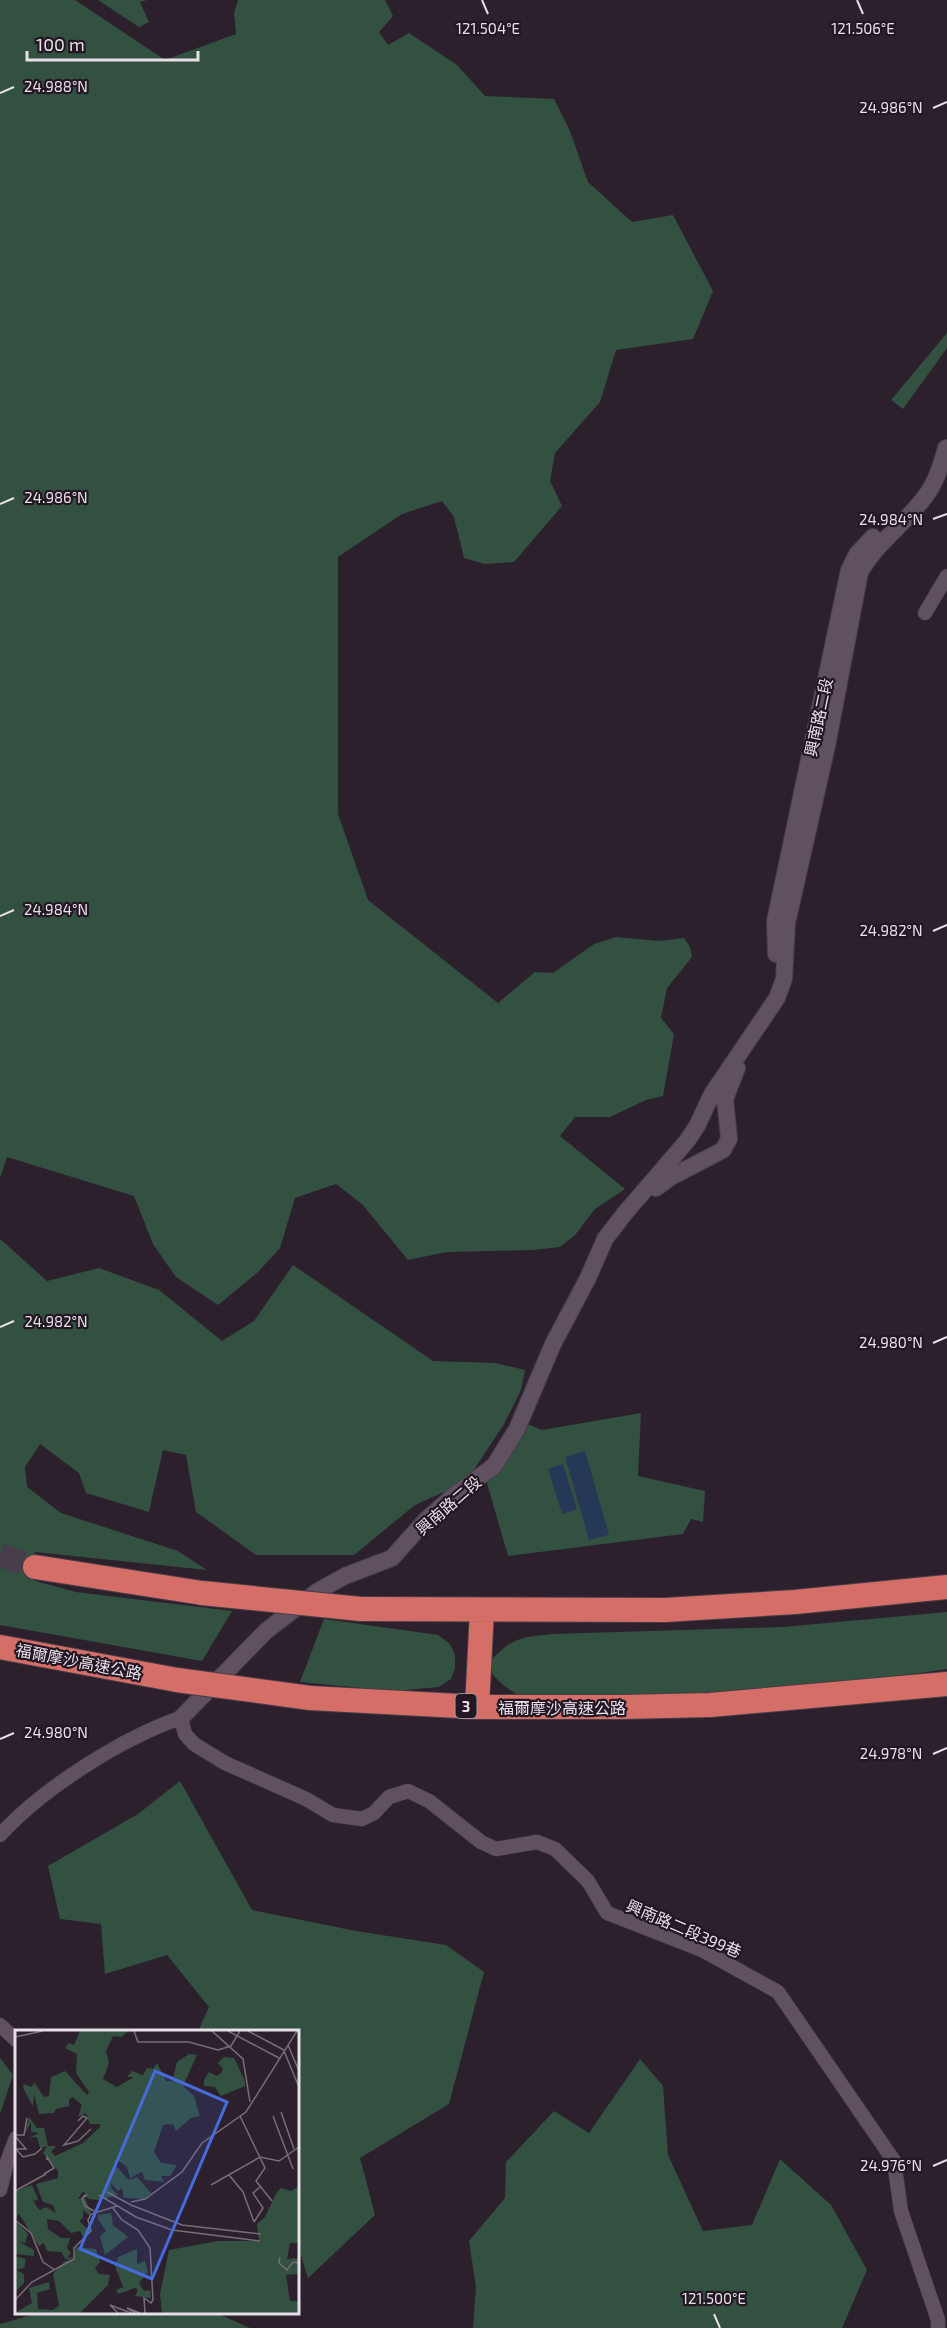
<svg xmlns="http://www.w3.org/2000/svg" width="947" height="2328" font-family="'Exo 2','Noto Sans TC',sans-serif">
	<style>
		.green { fill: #335141 }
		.water { fill: #263857 }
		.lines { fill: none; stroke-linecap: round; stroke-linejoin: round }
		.motorway-tunnel { stroke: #483d49; stroke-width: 24; stroke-dasharray: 24 12; stroke-linecap: butt }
		.minor-casing { stroke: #473d48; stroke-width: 15 }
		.tertiary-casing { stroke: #473d48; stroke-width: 18 }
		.motorway-casing { stroke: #473d48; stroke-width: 26 }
		.minor { stroke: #5f5160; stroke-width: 14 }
		.tertiary { stroke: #5f5160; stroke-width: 16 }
		.motorway { stroke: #d46e67; stroke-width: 24 }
		.motorway-bridge-casing { stroke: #473d48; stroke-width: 26; stroke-linecap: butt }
		.motorway-bridge { stroke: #d46e67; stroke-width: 24 }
		.ticks { fill: none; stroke: #e8e0e8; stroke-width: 2 }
		.labels { text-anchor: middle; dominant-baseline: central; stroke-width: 4.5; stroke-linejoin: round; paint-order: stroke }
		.shield { fill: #221723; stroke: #ada4ad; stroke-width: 1.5 }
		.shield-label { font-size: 15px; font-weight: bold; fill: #e8e0e8 }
		.street-label { font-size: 16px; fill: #e8e0e8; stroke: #221723 }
		.inset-road { fill: none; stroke: #776d78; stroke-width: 1.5 }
		.view { fill: #466bdb; fill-opacity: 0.15; stroke: #466bdb; stroke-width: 3 }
		.inset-edge { fill: none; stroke: #e8e0e8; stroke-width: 3 }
		.ticks-label { font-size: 15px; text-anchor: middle; fill: #e8e0e8; stroke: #221723; stroke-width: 4.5; stroke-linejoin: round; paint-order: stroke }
	</style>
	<rect width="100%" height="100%" fill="#2c202d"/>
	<path class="green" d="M0,0H75L165,60L236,34L234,13L238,0H385L393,16L379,32L388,45L409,33L457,65L485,96L554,99L570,131L588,182L632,222L673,215L713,291L693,339L616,350L600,402L555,453L550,481L562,506L514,562L485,564L464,558L454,517L442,501L402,514L338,557V814L368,900L498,1003L535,972L553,973L594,944L616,937L659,941L684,938L690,947L692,957L667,988L661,1018L674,1034L663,1096L646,1100L610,1117H575L560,1136L625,1189L595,1209L575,1235L560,1247L533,1250L447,1252L408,1260L362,1204L336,1184L295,1198L280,1248L258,1272L218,1305L176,1277L153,1244L134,1196L7,1157L0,1178Z
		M98,0H147L140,2L149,22L139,27Z
		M947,333V348L903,409L891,400Z
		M0,1239L47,1281L99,1268L159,1290L222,1341L254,1321L293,1265L433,1361L495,1363L525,1370L521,1390L504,1424L466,1482L415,1505L354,1555H256L196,1512L186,1455L163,1450L149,1512L86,1493L79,1473L40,1444L25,1467L27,1487L61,1513L178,1551L207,1570L35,1552V1581L76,1592L232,1611L202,1661L0,1625Z
		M641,1413L638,1476L705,1491L703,1522L691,1519L683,1534L508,1556L487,1483L505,1462L527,1424L542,1430Z
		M947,1612V1669L828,1687L710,1695L521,1697C508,1688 491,1680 489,1663C510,1638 522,1637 553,1634L783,1627Z
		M324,1619L438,1635L450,1644L455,1655V1668L451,1679L439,1687L394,1691L300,1682Z
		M180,1781L252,1910L356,1931L446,1945L484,1972L449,2104L360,2158L375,2215L308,2278L297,2243V2031H198L209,2007L167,1955L105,1974L101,1924L60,1919L48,1866L138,1814Z
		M0,2058L13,2075L0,2114Z
		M640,2059L663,2086L668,2155L703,2231L752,2225L780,2159L831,2205L867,2270L842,2328H473L476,2287L469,2241L505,2198L506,2162L554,2111L589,2133Z
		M43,2312H214L250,2328H0V2324Z"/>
	<path class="water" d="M585,1451L609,1535L589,1540L565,1457Z
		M563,1464L577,1509L562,1514L548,1469Z"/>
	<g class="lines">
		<path class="motorway-tunnel" d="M0,1555L35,1567"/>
		<g class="minor-casing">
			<path id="minor" d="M925,613L947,576
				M0,1835C35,1797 77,1769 122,1744C142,1734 160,1724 181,1718L185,1734L194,1744L225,1763L306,1799L333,1815L362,1819L374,1813L389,1797L408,1791L429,1801L481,1842L496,1849L537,1842L555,1849L588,1881L607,1913L702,1950L778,1992L894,2161L901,2211L938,2320V2328
				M0,2025L16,2040
				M0,2190L7,2162L16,2138"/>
		</g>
		<g class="tertiary-casing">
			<path id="tertiary" d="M776,954L775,921L849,570L857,554L873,537
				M656,1188L671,1177L723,1150L729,1139L725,1099L737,1068
				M181,1718L266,1631L318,1591L345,1576L392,1558L425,1521L452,1497L494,1466L517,1429L553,1344L588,1278L605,1239L625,1213L687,1141L697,1126L712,1094L777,998L784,979L787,923L827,746L860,572C877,542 904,525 924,498C936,483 941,466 946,448"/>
		</g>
		<g class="motorway-casing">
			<path id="motorway" d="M35,1567L202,1593
				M361,1609L665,1610L795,1602L947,1587
				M0,1647L177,1680
				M310,1698L477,1707H622L710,1705L947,1684
				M477,1707L482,1610"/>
		</g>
		<use href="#minor" class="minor"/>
		<use href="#tertiary" class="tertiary"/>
		<use href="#motorway" class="motorway"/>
		<g class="motorway-bridge-casing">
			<path id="motorway-bridge" d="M202,1593L361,1609
				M177,1680L310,1698"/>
		</g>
		<use href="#motorway-bridge" class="motorway-bridge"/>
	</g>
	<path class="ticks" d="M482,0L488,14M857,0L863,14M0,93L14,87M933,108L947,102M0,504L14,498M933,519L947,514M0,916L14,910M933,931L947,925M0,1327L14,1321M933,1343L947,1337M0,1739L14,1733M933,1754L947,1748M933,2166L947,2160M714,2314L720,2328"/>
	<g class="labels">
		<rect class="shield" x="455.5" y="1694" width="21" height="24" rx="4.5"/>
		<g class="shield-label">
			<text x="466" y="1706">3</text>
		</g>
		<g class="street-label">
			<text transform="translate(818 717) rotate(-78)">興南路二段</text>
			<text transform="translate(448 1505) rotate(-41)">興南路二段</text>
			<text transform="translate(79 1661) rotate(11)">福爾摩沙高速公路</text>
			<text x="562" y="1707">福爾摩沙高速公路</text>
			<text transform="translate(684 1928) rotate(23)">興南路二段399巷</text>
		</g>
	</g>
	<g transform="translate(15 2030)">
		<rect width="284" height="284" fill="#2c202d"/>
		<path d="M65,1H114L106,7L98,6L91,21L94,33L88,49L102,57L119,47H112L117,41L128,45L132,38L138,39L142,33L151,51H157L162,32L174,24L182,25L168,56L179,66L185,86L176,88L161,101L158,94L148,95L139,122L146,133L162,135L155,146H146L149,152L130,150L127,142L115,148L112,137L103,130L99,134L114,150L122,147L136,163L128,169L109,168L107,158L103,161L96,153V158L103,165L84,170L73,169L68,161L63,169L70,168L76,182L74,185L68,180V188L64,191L74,200L68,207L65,201L56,203L44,191L32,189L33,199L46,208H55L52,218L56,223L52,228L58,227L54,230L50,228L46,222L32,221L29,213L24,216L4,184L0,189V161L17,155L23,169L19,171L14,163L22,177L25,180L31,177L41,183L38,175L28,172L21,154L43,148V141L28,123L32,116L25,118L22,107L14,108L24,103L16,102V92L10,104L14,87L22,98H29L33,116H41L36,122L40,126L68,113L85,97V94H75L71,83L63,87L67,75L58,67L54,69V76L41,79L39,83L24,84L19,64L18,76L9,60L8,54L17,57L19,52L29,67L34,66L36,47L50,41L72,65L74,62L61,43L62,24L50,18L54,13L59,15ZM209,27L219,28L230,51V56L206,66L200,57L189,56V50L194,42L202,46L206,43L208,39L203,33ZM283,157V213H275L272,229L283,228V244L271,245L275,271H283V283H147L145,264L154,220L203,211H244L242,194L250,187L262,162L266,158L276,161ZM96,183L98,195L113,207L90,225L85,206L91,201L83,189V185ZM0,190L13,204L10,213L4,212L19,220V226L0,224ZM61,217L81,219L85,232L80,238L84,244L95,245L93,255L65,283H0L17,273L14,258L34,252L35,259L22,263L23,279L38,280L44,276L38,244L50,231L58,230ZM122,219V234L130,231L133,242L124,253L129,261L135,260L136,268L120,266L123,260L120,258L103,264L101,260L108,257L100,236L103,227ZM0,226L11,229L9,238L1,240L9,244V253L0,262Z" fill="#335141"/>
		<path class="inset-road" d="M119,1L123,12H174L203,20L216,16L225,1M197,1L228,29L235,72M213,1L264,28M233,1L269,20M0,7L28,1M273,15L284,41M269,21L284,57M266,82L279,119M225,86L250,138L241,151L257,171M258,86L278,139M63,91L68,86L72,88L49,115L63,111L76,99M0,105H9L12,88M0,106L11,119H1L8,127L20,124L27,118M29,144L39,138L32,127V130M214,145L228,162L239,192M196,155L245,127L264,131L284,117M0,161L31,144M92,162L116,175L167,195L246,204M84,165L121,187L157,200L245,211M68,166L72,165L67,168L70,176L79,181M116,172L130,169L167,142L187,113L231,82L282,1M98,178L107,190L123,200L135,218L138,270L136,273L129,268L130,283M0,190L16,203L28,232L40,240M239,192L248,178L238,163L245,157M265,227L264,233L272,240L278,232L284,233M0,270L17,252L59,229V218L76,201L73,190L76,184L102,176M103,283L95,275L116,283M120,283L112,278L125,283"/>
		<path class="view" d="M140,41L212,72L137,249L65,219Z"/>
		<rect width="284" height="284" class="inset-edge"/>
	</g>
	<g class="ticks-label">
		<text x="488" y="34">121.504°E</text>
		<text x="863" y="34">121.506°E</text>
		<text x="56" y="92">24.988°N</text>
		<text x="891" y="113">24.986°N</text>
		<text x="56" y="503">24.986°N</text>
		<text x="891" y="525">24.984°N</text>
		<text x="56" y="915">24.984°N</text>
		<text x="891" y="936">24.982°N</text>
		<text x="56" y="1327">24.982°N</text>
		<text x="891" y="1348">24.980°N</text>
		<text x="56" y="1738">24.980°N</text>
		<text x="891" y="1759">24.978°N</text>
		<text x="891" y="2171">24.976°N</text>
		<text x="714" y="2304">121.500°E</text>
	</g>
	<path d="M27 51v9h171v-9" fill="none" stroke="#e8e0e8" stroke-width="3"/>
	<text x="36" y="51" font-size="18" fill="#e8e0e8" stroke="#221723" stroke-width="4.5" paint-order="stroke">100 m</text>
</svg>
